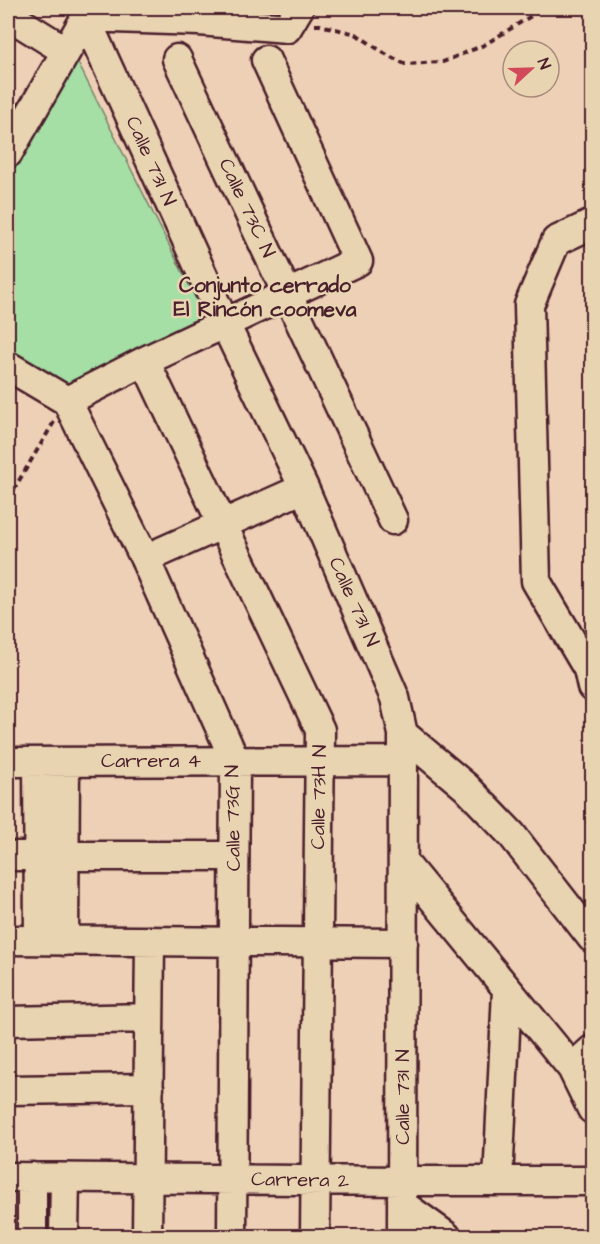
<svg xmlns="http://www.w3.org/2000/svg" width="600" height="1244" font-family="'Architects Daughter',sans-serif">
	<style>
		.green { fill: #a5dfa5; stroke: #787f68; stroke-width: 1.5 }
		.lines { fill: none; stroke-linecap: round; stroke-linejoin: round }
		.minor-casing { stroke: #4a1f2b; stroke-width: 33 }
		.path { stroke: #4a1f2b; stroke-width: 4; stroke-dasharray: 6 4.5; stroke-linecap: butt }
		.minor { stroke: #e9d4b2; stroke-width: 28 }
		.labels { text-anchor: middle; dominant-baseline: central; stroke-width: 5; stroke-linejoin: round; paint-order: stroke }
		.street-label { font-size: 20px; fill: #4a1f2b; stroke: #e9d4b2 }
		.neighbourhood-label { font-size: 21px; font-weight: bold; fill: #4a1f2b; stroke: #e9d4b2 }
	</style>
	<rect width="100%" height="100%" fill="#edd0b6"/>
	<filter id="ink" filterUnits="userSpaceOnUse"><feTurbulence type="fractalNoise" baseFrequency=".0167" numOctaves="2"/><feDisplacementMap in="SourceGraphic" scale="12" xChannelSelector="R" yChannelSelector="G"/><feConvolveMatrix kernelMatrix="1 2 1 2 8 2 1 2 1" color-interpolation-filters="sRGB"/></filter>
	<g filter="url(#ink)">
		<path class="green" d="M77,61L209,325L62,399L8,367V170Z"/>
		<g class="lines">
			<g class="minor-casing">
				<path id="minor" d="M299,8L287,28L199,21L85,17L225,324L304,488L395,698L403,734L402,1236
					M8,15L66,51
					M177,59L393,520
					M8,153L91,8
					M592,224L556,241L529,305L536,581L588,669L592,687
					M145,361L320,730L315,1236
					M8,366L67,401
					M67,401L145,559L235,761L232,1236
					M67,401L145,361L358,261L266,60
					M145,559L304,488
					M403,734L466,787L512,835L592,938
					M8,762L403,761
					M38,762L39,940
					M8,856H234
					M403,862L572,1068L592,1109
					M8,940L403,943
					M64,941L65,762
					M8,1021L149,1018
					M572,1068L592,1050
					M8,1090L149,1088
					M8,1177L403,1181H592
					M498,1181L507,990
					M403,1205L446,1236
					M32,1236V1177
					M64,1236L65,1178
					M147,1236L150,941"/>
			</g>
			<path class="path" d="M315,25H320L356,34L384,53L405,64L443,62L484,45L544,8
				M8,499L54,422"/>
			<use href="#minor" class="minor"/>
		</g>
	</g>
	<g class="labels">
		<g class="street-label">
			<text transform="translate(151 161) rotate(66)">Calle 73I N</text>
			<text transform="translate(247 208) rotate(65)">Calle 73C N</text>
			<text transform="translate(354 602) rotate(66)">Calle 73I N</text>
			<text x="151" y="761">Carrera 4</text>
			<text transform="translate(319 797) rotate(-89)">Calle 73H N</text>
			<text transform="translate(233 818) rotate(-91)">Calle 73G N</text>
			<text transform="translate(403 1097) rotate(-90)">Calle 73I N</text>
			<text transform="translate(300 1180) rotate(1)">Carrera 2</text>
		</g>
		<g class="neighbourhood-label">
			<text x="265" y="285">Conjunto cerrado<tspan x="265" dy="24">El Rincón coomeva</tspan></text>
		</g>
	</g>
	<rect width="600" height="1244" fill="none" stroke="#e9d4b2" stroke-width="30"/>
	<rect x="15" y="15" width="570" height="1214" fill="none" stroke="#4a1f2b" stroke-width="2" filter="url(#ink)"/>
	<g transform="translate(531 69) rotate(68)"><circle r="28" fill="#e9d4b2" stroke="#a98c7c" stroke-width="1.5"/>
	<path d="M0-4.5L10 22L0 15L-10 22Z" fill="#d1495b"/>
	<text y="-9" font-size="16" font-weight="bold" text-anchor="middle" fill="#4a1f2b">N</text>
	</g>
</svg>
